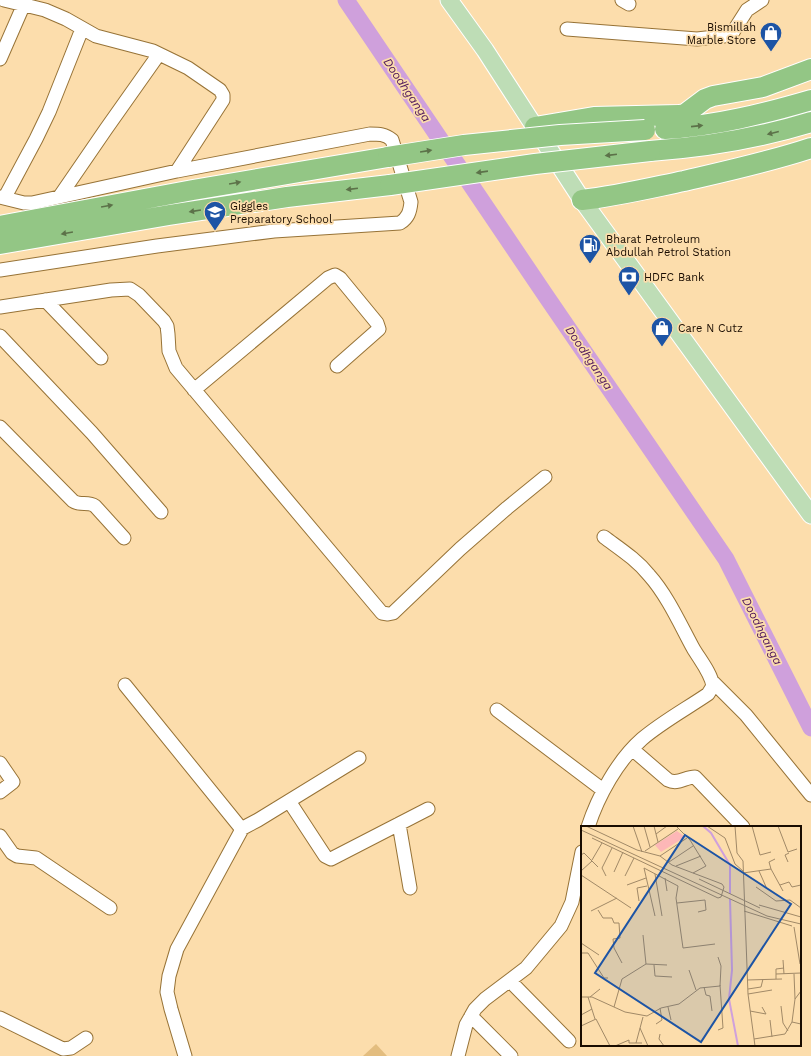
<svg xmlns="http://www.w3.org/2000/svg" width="811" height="1056" font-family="'Work Sans',sans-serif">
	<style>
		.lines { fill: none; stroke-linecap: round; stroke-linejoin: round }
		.river { stroke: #cfa0dc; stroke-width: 17 }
		.building { fill: #e3bd7f }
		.minor-casing { stroke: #977337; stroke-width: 15 }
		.major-casing { stroke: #fff; stroke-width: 19 }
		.highway-casing { stroke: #fff; stroke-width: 22 }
		.minor { stroke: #fff; stroke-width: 13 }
		.major { stroke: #beddb6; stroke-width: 17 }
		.highway { stroke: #93c685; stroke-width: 20 }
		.highway-bridge-casing { stroke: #fff; stroke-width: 22; stroke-linecap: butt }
		.highway-bridge { stroke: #93c685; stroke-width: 20 }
		.oneway { fill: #5c7249 }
		.labels { text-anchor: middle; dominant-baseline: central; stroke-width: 3.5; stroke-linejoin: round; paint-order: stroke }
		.poi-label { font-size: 11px; fill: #190c00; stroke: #fcddac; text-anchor: start }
		.water-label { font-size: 12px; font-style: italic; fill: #4e165c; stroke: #fcddac }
		.inset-river { fill: none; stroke: #cfa0dc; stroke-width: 2 }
		.inset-road { fill: none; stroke: #a18967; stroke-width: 1 }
		.view { fill: #1d54a5; fill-opacity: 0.15; stroke: #1d54a5; stroke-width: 2 }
		.inset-edge { fill: none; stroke: #190c00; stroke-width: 2 }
	</style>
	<rect width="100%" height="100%" fill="#fcddac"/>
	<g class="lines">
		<path class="river" d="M346,0L546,296L726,559L811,728"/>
	</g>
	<path class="building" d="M376,1044L387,1056H363Z"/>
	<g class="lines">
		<g class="minor-casing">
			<path id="minor" d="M4,0L45,10L66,19L96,36L153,51L188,68L220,90L223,95V100L177,171
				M622,0L629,4
				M567,29L697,39L724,36L733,32L747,10L762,0
				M0,59L24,4
				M60,196L106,129L159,54
				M0,197L24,203H32L177,171L370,134C379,134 385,134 392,140L411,202C410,212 408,218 400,223L274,231L157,246L0,270
				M5,197L36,139L49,112L82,29
				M45,300L101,358
				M0,307L111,290L130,289L139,295L164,321L167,326L168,334L169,351L176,368L382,613L388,614L393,613L460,549L507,508L545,477
				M0,336L92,433L161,512
				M194,390L328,278L335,275L340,278L377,323L379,329L337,366
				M0,427L73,501C80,506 88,501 95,506L124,538
				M712,681L746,715L811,795
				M125,685L240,827L241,831L177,949L169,976L167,992L171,1009L185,1056
				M497,710L603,790
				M632,749L668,780C678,785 685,777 695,777L743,827
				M0,763L13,782L0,792
				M289,801L325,856L331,859L428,809
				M399,824L410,888
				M588,827C598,796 618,760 642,739C662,722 686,709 708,694L713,686C711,673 700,660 693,648C680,624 667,595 649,575C636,559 620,549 604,537
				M241,829L258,820L359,758
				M0,836L12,853L17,856L36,858L110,908
				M510,981L569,1041
				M471,1016L511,1056
				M0,1018L63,1049L71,1048L86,1038
				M458,1056L466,1025L475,1009L485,999L526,968L561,926L572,902L582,852"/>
		</g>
		<g class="major-casing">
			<path id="major" d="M449,0L485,50L582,200L811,515"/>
		</g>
		<g class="highway-casing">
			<path id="highway" d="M535,127L594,117L679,115L685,114L705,99L713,96L763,87L811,69
				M665,129C715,126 763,114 811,100
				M650,151C707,147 756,139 811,122
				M582,200C617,196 650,188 684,181C727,171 769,162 811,148
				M0,226L193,190L388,157
				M0,244L169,215L287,197L390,185"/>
		</g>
		<use href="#minor" class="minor"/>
		<use href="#major" class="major"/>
		<use href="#highway" class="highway"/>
		<g class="highway-bridge-casing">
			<path id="highway-bridge" d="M388,157L464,145L560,135L645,130
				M390,185L535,164L650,151"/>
		</g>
		<use href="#highway-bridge" class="highway-bridge"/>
	</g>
	<defs><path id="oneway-solid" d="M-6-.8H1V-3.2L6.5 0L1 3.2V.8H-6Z"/></defs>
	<g class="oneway">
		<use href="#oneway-solid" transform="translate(697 126) rotate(-6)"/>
		<use href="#oneway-solid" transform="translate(773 133) rotate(166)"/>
		<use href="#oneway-solid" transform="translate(426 151) rotate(-9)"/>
		<use href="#oneway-solid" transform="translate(611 155) rotate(173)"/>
		<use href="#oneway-solid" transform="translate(482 172) rotate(172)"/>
		<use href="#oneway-solid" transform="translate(235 183) rotate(-10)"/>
		<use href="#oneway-solid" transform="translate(352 189) rotate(173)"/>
		<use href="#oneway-solid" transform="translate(107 206) rotate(-10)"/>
		<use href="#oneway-solid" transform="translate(195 211) rotate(171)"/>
		<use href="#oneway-solid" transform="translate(67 233) rotate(170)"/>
	</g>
	<defs>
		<g id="shop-pin" transform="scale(1.15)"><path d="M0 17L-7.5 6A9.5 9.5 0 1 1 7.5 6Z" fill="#1d54a5" stroke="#fcddac"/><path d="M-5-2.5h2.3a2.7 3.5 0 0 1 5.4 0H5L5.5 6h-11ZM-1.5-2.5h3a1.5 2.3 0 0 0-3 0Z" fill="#fff"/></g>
		<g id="school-pin" transform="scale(1.15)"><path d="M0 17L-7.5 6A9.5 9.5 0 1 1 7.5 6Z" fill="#1d54a5" stroke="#fcddac"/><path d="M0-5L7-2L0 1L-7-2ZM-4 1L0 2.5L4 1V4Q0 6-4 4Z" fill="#fff"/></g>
		<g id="fuel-pin" transform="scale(1.15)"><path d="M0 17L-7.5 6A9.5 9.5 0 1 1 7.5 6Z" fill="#1d54a5" stroke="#fcddac"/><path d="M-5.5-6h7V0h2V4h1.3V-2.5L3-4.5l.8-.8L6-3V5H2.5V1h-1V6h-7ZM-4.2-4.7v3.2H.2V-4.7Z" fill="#fff"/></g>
		<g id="bank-pin" transform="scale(1.15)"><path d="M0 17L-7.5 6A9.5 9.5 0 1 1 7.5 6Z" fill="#1d54a5" stroke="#fcddac"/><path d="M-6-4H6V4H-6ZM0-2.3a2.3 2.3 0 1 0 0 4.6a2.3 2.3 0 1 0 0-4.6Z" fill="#fff"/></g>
	</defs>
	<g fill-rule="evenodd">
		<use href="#shop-pin" x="771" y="33"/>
		<use href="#school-pin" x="215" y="212"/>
		<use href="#fuel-pin" x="590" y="245"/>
		<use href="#bank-pin" x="629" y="277"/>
		<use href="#shop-pin" x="662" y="328"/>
	</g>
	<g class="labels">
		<g class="poi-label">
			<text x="756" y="27" text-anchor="end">Bismillah<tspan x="756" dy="13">Marble Store</tspan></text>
			<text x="230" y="206">Giggles<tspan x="230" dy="13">Preparatory School</tspan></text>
			<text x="606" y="239">Bharat Petroleum<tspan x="606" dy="13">Abdullah Petrol Station</tspan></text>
			<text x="644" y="277">HDFC Bank</text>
			<text x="678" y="328">Care N Cutz</text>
		</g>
		<g class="water-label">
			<text transform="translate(407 90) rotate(56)">Doodhganga</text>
			<text transform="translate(589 358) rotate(56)">Doodhganga</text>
			<text transform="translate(762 631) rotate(63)">Doodhganga</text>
		</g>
	</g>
	<g transform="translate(581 826)">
		<rect width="220" height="220" fill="#fcddac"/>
		<path d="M96,5L104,11L80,26L74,19Z" fill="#fdb7b7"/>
		<path class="inset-river" d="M122,0L130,7L149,39V68M149,73L151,144L148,173L157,220"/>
		<path class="inset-road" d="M5,0L56,24L79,30L91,39L141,58L143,61L140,71L137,72L11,12M52,0L61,26M63,0L69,21M73,0L77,16M95,0L109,14L125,40L112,47M126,0L144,12L154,38L162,45M154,0L156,27L162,35L167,168L174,220M171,0L179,29L190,26M197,0L207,26L216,23M0,4L186,90L220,98M75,8L86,0M64,25L97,3M0,29L3,27L17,41M79,30L106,12M11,34L21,17M88,36L112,20M207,36L204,29L208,27M95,40L120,30M63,42L97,60L95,72L102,122L134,118M63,42L74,90M190,43L188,36L194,33M0,45L11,35M178,45L186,63M33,46L42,26M162,47L190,43L202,65M74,48L81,90M0,49L50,82M25,50L21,42L31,22M44,50L53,32M84,52L86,65M118,53L179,82M46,59L65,52M199,59L208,56L211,61L220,59M175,61L195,75L209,74L220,82M58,75L56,62L66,60M96,77L124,74L125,84L117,86M178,79L220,91M17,84L22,92H31L33,97H38L39,112L32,113L33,122L41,137M10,85L36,72M163,85L211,100M213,101L219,138M0,117L18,129M0,127H7L23,152H27M202,134L203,148M65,138L86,139M73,139L74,150L91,151M108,144L115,164M195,148L220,147M213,148L214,173M195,153V143L203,142M166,154L201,153M123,161L125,169L129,170L131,185M167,163L180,161L182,153M220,165L214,173L211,196L220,198M167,168L191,164M0,171H11L44,186L66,190L80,182L98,178L119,162L139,160L140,140L137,131M7,171L14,193M9,171L19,163M200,180L202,197L207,205M33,181L41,153L65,138L62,109M87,181L90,194M169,185L185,188L181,181M0,189L11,183M189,194L191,211M75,198L81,194L79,182M0,200L15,193L29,220M59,202L67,220M137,204L142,202L139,159M79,208L78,213L83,220M173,213L204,208L211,196M55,217L62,191M34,220L48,214V217H61"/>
		<path class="view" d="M104,9L210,78L120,216L14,147Z"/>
		<rect width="220" height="220" class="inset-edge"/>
	</g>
</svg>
